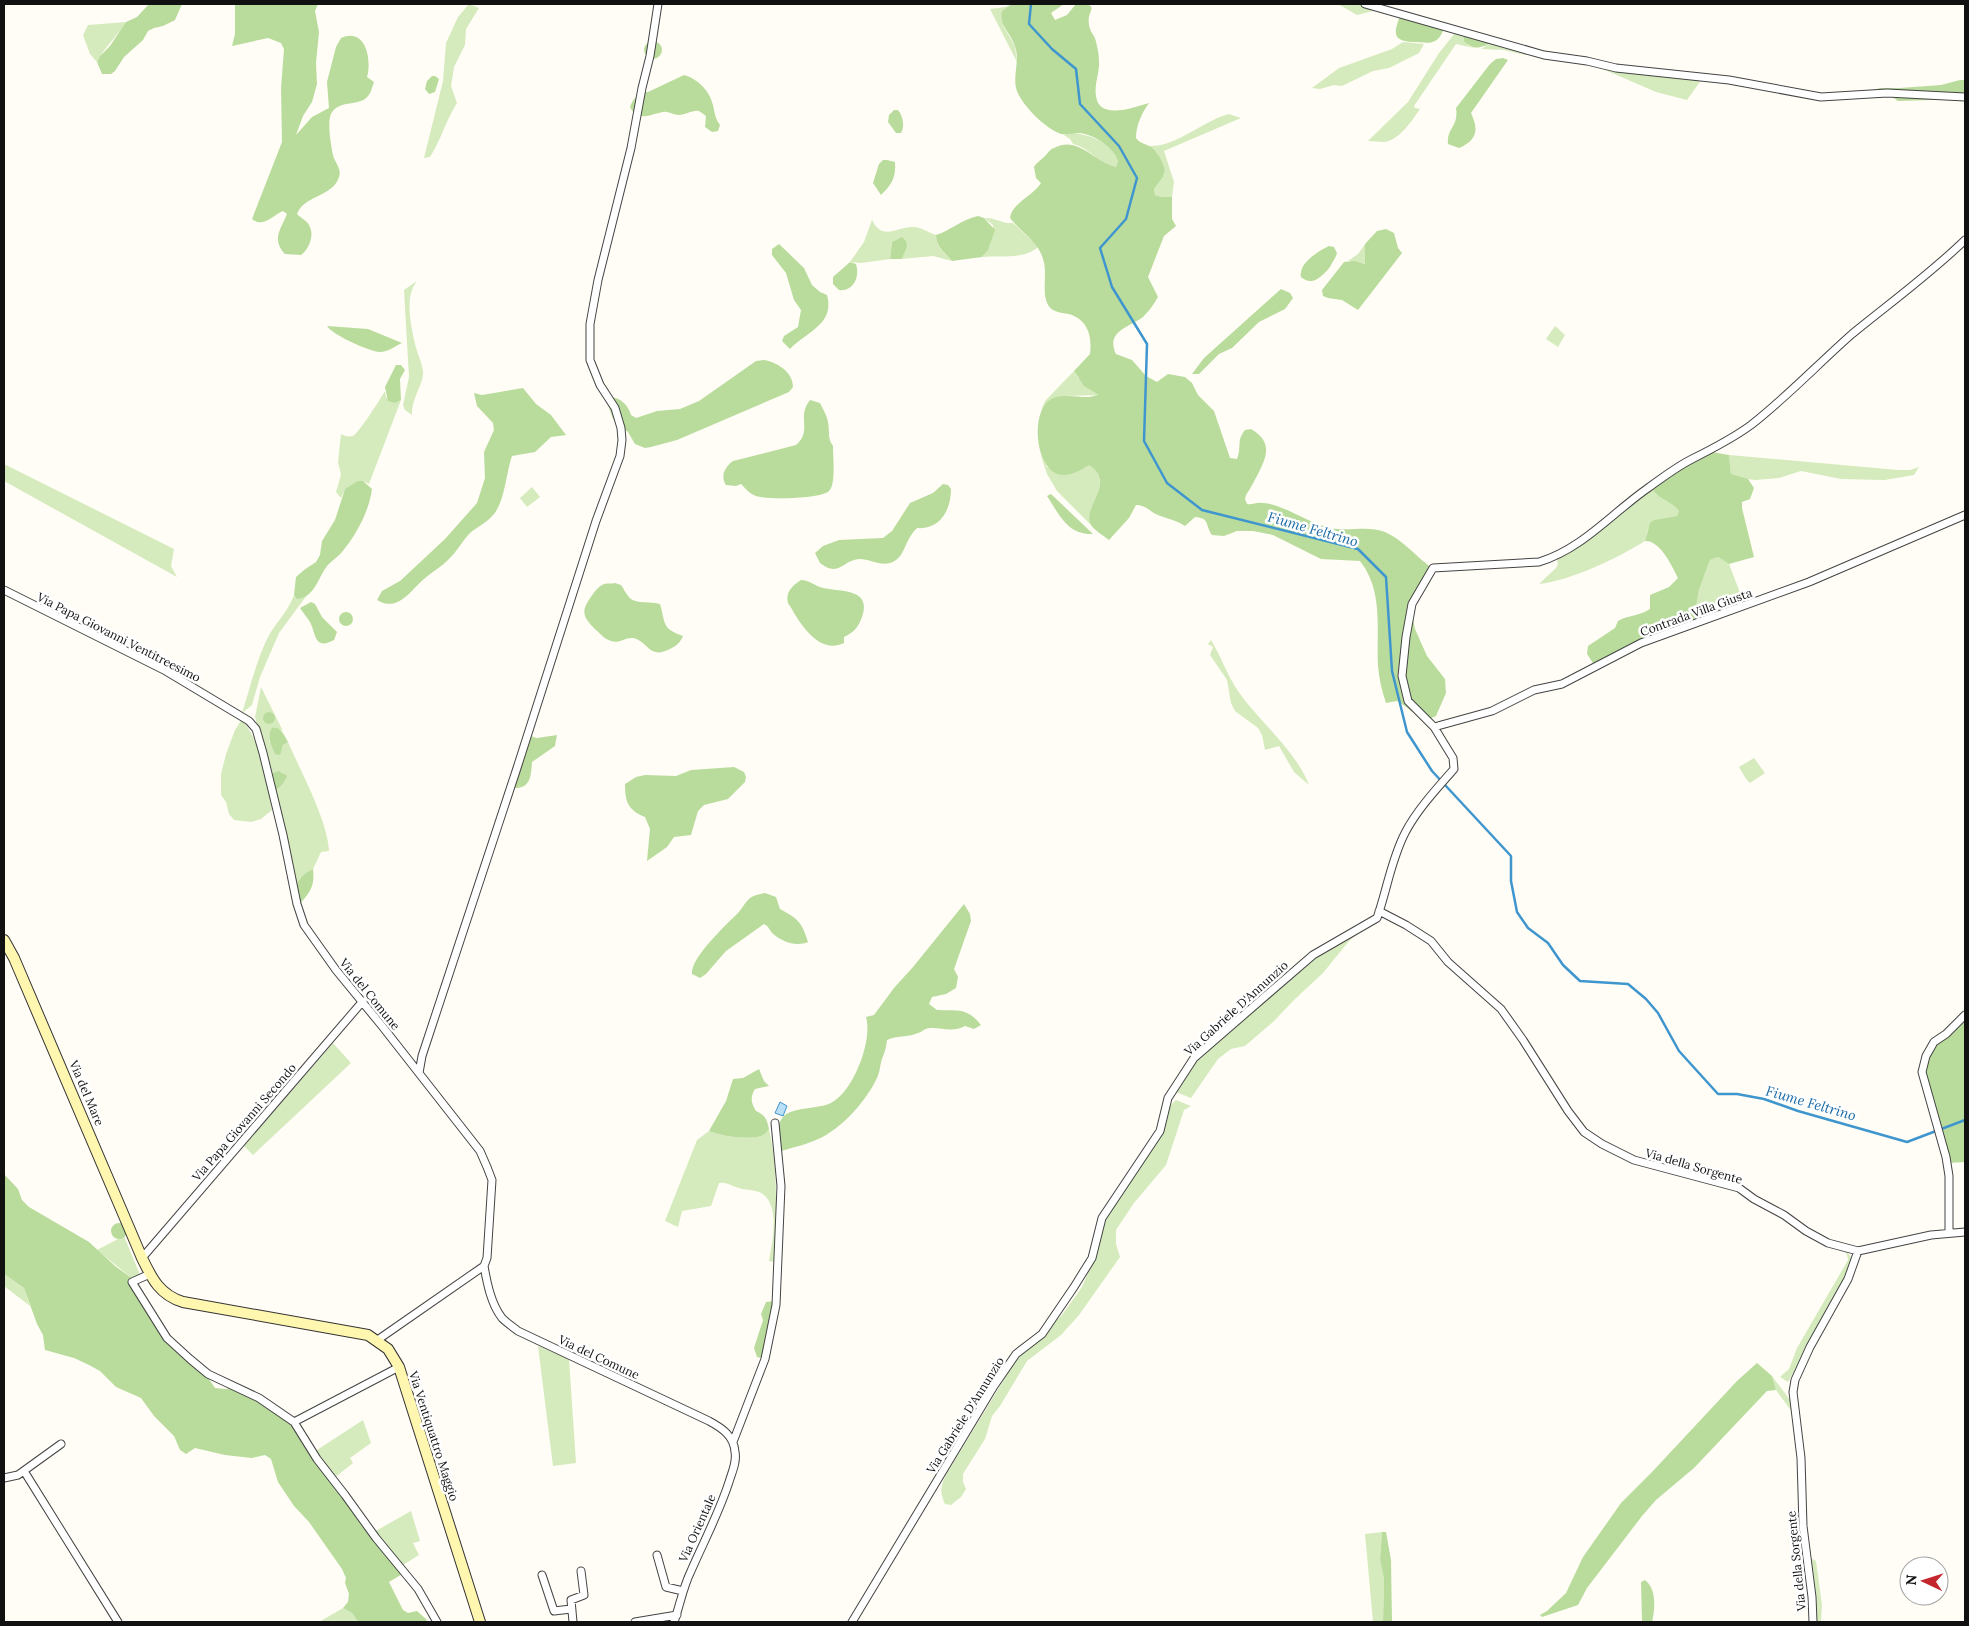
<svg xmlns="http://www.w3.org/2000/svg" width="1969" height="1626" font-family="Lora,serif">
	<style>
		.green { fill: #d5ebbd }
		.forest { fill: #b9dc9c }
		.water { fill: #b9e0f7; stroke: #3f96cf }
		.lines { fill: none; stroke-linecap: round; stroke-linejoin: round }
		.stream { stroke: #3f96cf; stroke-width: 2.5 }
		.street-casing { stroke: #444; stroke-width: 9 }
		.secondary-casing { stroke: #333; stroke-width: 12 }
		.street { stroke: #fff; stroke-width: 7 }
		.secondary { stroke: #fff6b0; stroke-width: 10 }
		.labels { text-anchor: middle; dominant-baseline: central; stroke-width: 5; stroke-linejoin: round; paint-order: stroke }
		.street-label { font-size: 12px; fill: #111; stroke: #fff }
		.water-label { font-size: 14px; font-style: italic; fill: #1768a6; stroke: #fff }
	</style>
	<rect width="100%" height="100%" fill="#fffdf5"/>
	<path class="green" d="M469,4L479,8L466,29L465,45L454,67L451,86L457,103C446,120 441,140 430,157L424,158L443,81L446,43L458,17Z
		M1012,4L1002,11L1004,27L1015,46L1017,62L990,9L1005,7Z
		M1338,4H1360L1373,11L1357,15Z
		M126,22C118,35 103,49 97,62L90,54L83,35L88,25Z
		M1455,33L1464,35L1468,45L1474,48L1456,44L1414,106L1415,108L1420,109C1412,120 1400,140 1384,142C1379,142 1373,141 1368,141L1408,102L1439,53Z
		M1403,42L1424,44L1419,53L1389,68L1373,71L1342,86L1334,85L1320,89L1312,88L1339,68L1392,49Z
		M1493,42L1534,55H1525L1504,50L1481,49Z
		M1609,69L1645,75L1702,79L1687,100L1656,92L1605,70Z
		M1229,114L1241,118L1164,151L1174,182L1172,197H1161L1155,195L1154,189L1163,177L1165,170L1157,153L1149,146C1177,147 1202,121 1229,114Z
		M1070,133C1090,134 1111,142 1118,161L1116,167C1098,163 1088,147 1073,144L1070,139L1064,135Z
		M984,218C994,217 1003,224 1013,223L1036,244L1038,247C1024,260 1000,255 982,257C990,248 993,238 993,225Z
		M872,220C883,242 897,226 914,227C921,227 929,233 936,235C936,247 944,253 952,261L933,256L902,259L907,247L892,242L890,259L861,263L850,262L864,242Z
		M1365,244L1366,264L1348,261L1358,254Z
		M417,281C404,297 411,325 415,344C417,353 422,362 423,371C425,382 411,398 412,415L405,410L403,405L409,377L404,290Z
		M1555,326L1565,335L1558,347L1546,339Z
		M1074,371L1078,378L1100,395L1064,396L1046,404L1041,411L1045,401Z
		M385,391L386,397L396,403L401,400L369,484L363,481L345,489L341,498L336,492L341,475L338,462L341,434C344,436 349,437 353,436C358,434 381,398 385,391Z
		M1040,453L1047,467L1065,475L1089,464C1115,481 1085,506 1091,525L1057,491L1047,474Z
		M1729,455L1898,470H1910L1919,467L1914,475L1885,480L1841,479L1801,471L1779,478L1756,480L1738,478L1731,474Z
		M4,464L174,549L171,566L177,577L4,481Z
		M532,487L540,497L527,507L520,498Z
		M1652,489C1659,500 1672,501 1679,511L1677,516L1655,520L1648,529L1645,541C1618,558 1570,581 1539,584L1556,568L1558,564L1557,560Z
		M1718,557L1729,564L1744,603L1694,620L1699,590L1710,560Z
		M294,595L297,599L307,595L279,633L260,677L252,705L242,713C250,688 256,662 267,639C275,623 288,612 294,595Z
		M1211,640C1221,656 1227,675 1238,691C1260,723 1295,749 1309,785L1294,772L1279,746L1265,750L1262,735L1258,728L1235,711L1231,703L1227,680L1210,655L1213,647L1208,644Z
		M261,687L283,731L279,729L269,734V741L275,754L281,753L283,745L288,742C300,770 328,821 329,851L321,852L313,869L300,878L295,889L275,791L282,785L286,777L282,772L270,774L255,717Z
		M242,719C262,745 266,778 272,810L261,819L251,822L234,820L229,814L226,802L221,795V774L226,754L235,730Z
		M1754,758L1765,773L1750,783L1746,779L1739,767Z
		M1366,927L1349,941L1323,973L1296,998L1273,1022L1245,1046L1231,1049L1218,1059L1191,1098L1176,1092L1198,1056L1309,960Z
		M333,1043L351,1063L253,1155L244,1146Z
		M1176,1100L1191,1106L1184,1110L1166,1165L1134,1203L1116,1230V1244L1120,1257L1079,1315L1061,1335L1027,1361L1000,1406L992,1416L985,1439L963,1474V1482L966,1489L961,1497L951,1505L945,1504C939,1491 941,1485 947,1473L1016,1360L1062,1315L1082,1287L1096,1254L1102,1227L1111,1208L1147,1157L1168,1108Z
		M769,1129C779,1174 776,1217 774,1262L769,1261C772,1243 780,1209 764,1195C758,1190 749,1190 742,1189C733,1187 728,1182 719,1183L711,1206L682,1211L678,1227L665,1221L697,1140L709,1131C718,1136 753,1141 763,1135C765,1134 767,1131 769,1129Z
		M124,1236L140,1275L133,1279L97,1250Z
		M1842,1250L1848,1253L1852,1259L1848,1273L1788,1382L1780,1377L1789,1369L1797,1348L1848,1260L1847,1254Z
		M4,1274L24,1288L30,1306L4,1286Z
		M538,1346L569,1359L576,1463L553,1466Z
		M1772,1376L1790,1400L1792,1412L1776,1390Z
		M363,1420L371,1443L350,1458L353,1463L334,1478L314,1452Z
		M411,1511L420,1541L413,1543L419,1555L403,1565L374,1532Z
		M1382,1532L1380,1560L1384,1579L1383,1622H1373L1365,1534Z
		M1807,1556L1816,1561L1822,1605L1821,1622H1814Z
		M343,1608L352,1613L358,1622H319Z"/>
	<path class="forest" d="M149,4H182L175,20L163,26L154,28L148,31L143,40L124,57L115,71L111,74H102L97,62L100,56L110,46L126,22L137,17Z
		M235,4H318L315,11L319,32L316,63L317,84L312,102L303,116L296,135L312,117L329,108L327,82L336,47L341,38C366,27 372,60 367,77L374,82C372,87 371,95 365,99C354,106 339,100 331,114C327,123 331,145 333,155C335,163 342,169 339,177C333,197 304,195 297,214C300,217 307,221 309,225C315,235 309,249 301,255L285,254C271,239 281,229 287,214L283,211C272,216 263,228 252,219L282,142L281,88L284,49L281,43L268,38L232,46L235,34Z
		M1012,4H1064L1051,13L1055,20L1067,15L1076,4C1103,4 1086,10 1089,24C1089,29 1093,34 1095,38C1097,45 1099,54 1099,61C1100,72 1094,84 1096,96C1099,121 1135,107 1149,103C1142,113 1136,125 1136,138C1140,143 1143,143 1149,146C1158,151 1162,161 1165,170L1163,177L1154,189L1155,195L1161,197H1172V219L1176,226L1164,236L1148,277L1158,297C1154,304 1149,311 1143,317C1130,327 1105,331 1116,354L1132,360L1146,376L1157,382L1168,374L1185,377L1192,383L1198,395L1214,411L1230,458L1237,459C1242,447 1236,441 1245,430L1251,429C1273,442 1267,456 1258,474C1254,481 1251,488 1246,495L1245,499L1247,504C1252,505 1257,502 1262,503C1281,503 1310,524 1331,528C1348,532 1368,525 1385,532C1401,539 1414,554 1428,565L1431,568L1412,612L1415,629L1427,656L1445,679L1446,693L1436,716C1421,725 1408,706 1397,701L1386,703C1382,691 1379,679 1378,666C1376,629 1384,592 1360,561L1321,559L1273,535L1253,531H1237L1224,536L1212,535C1205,525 1210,518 1195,517L1185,526C1176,520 1168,519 1158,515C1150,512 1146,505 1136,505L1129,518L1109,540C1104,536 1095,531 1091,525C1081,509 1117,482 1089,465C1082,469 1073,475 1064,475C1035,476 1028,409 1053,398C1064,394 1077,397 1088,397C1092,397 1095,395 1099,395L1084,386L1074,371L1090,354C1092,338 1089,322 1072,315C1063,312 1054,314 1048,305C1041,292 1048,273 1043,259C1038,241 1021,232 1010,218C1012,203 1033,196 1041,183L1036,178L1034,167C1037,162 1041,160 1045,156C1048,153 1050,149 1054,148C1078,135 1094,162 1116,167L1118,161C1113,147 1095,135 1080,133C1074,133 1067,135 1061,134C1046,129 1020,104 1016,88C1013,75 1020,60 1015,46C1011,33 999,26 1002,11Z
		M1400,16L1441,28L1443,31C1436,47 1427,42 1413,42C1393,41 1393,34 1400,16Z
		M1464,35L1493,42C1481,48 1474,51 1464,41Z
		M644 50a9 9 0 1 1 18 0a9 9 0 1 1-18 0Z
		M1503,58L1508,60L1471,113C1479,130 1477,140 1459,148L1448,144C1446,128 1459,127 1456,108L1490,64L1496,59Z
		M684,75C696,78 709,90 712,102C715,111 714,117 720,125L718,131L712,132L705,127L706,116L699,111C692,110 686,115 679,115C673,115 668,111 663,112C651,114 638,123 630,107C633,99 638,92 648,92Z
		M432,76H435L439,79L435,92L429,94L425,89L427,81Z
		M1960,80H1965V99L1898,101L1887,93L1870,94L1873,90L1880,88H1900L1941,85Z
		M894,110H898C903,116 905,126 901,133H896L888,122L889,115Z
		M883,160H887L895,162C896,178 892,184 881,195L873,183L879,164Z
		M978,216L984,218L995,230L988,250L982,257L952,261C945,253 936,247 936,235C952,230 960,220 978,216Z
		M1386,229L1394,233L1398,248L1402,253L1358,310L1342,300L1328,298L1323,296L1322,290L1344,262L1354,261L1365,264V244L1377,231Z
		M902,237L906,241L907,247L902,259H890L892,242Z
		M779,244L804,268L812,285L820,292L827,295C835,324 808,331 790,349L782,341L784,336L798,327L801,310L794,300L786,273L772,255V249Z
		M1329,246L1334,247L1337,253C1336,258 1332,262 1330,267C1324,274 1314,286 1304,279C1301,278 1300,276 1301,273C1301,262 1320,250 1329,246Z
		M850,262L856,264C860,276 854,292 839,290L833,284V277Z
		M1281,289L1290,293L1293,298L1285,309L1259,322L1232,348L1219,354L1199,374H1192L1204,358Z
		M327,326L368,329L402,343C395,346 388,352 380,352C370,352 331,334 327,326Z
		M765,360C778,363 793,372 793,387L789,392L677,440L651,447L645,448L635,444L628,432L613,419L607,402L610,397C620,397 629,406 631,415L636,418L657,411L680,409L699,401L756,361Z
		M396,365H401L405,370L400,379L401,400L396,403L388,401L385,387Z
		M523,388L536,404L551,415L566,435L551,437L535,452L512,456C506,473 505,500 494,514C488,522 477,527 470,533C462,541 457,552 448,560C441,567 432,572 424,579C411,590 398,613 377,600L382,591L400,581L445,539L477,503L485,478L484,452L494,430L493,423L477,406L474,393L482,395Z
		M810,400L820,403C823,409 827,416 828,422C830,431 827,438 833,446C833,457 836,484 829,491C821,499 767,500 756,496C750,494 746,489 741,484L736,486L726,485C720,476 725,467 733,461L796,445C813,430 796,418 810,400Z
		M1712,452L1729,455L1731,474L1748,479L1754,488L1750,499L1742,502V508L1754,557L1729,564L1718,557L1710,560L1699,590L1694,620L1595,666L1587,654L1588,646L1615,628L1618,621C1628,615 1640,616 1650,609V595L1669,587L1678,578C1672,566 1660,540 1645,541L1650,523L1654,520L1677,516L1679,511C1672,501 1659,500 1652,489L1661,481Z
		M358,481H363L372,489C369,512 356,535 342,552C337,558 329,562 325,569C317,581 314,597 297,599L294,595L296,577L304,570L316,562L320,555L322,541L335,520L345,489Z
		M943,484L948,485L951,489C951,510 940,530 917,528C906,538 905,554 896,560C883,569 873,559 859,559C847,560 842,569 834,569C829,569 824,566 820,563L815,553L823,546L839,540L883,538L892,531L910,503L933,493Z
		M1051,494L1093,534C1067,535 1059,514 1047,496Z
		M801,580C809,580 815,586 823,588C841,592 872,588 862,617C858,628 854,632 844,637V643C821,654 804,629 794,613C793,610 789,605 788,603C785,592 793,585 801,580Z
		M615,583L621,585C624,589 627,596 631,599C637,604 652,601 660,604C666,624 661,628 683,636C680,643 676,646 670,649C649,660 648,641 633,638C625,637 619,644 611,641C604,639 601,634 596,630C581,616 581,610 593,594C595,591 599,586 604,584C607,583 612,584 615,583Z
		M311,602L315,604L322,617L337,632L334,640C314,651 316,633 310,622C307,617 303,613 300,608Z
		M339 619a7 7 0 1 1 14 0a7 7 0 1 1-14 0Z
		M263 718a6 6 0 1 1 12 0a6 6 0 1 1-12 0Z
		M272,728C281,726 284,735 288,742L283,745L281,753L279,755L275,754C271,745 266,737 272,728Z
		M557,735L555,746L532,762C531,776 531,789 513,788L530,736L537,738Z
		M734,767L744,772L746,777L745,782L728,799L704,805L698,811L691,835L674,837L667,847L647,861L650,829L645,817C628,810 625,802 625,784L636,777L645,775L676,776L691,770Z
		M279,771L286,775L287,777L282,785L275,791L270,774Z
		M313,869C315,887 310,892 299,905C295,886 294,879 313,869Z
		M765,893L776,897L780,909C798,919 802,922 808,942C796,947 782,942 772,933C769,929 769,927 764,924L726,951L706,974L700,978L692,974C690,958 727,924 738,913C742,909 745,902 750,898C754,895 760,894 765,893Z
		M964,904L970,914L971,921L954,969L958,977L956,988L946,994L932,997L929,1004L937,1010C957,1011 967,1007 981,1025L974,1029L965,1026C952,1033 942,1027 929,1028C924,1029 922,1032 918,1033C907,1038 897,1035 887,1040C886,1049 885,1051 882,1059C880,1065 880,1072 877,1078C868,1097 850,1119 832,1131C818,1142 798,1146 781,1151C780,1140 775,1126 783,1117C791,1107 819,1109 831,1103C853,1092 873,1041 866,1017L874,1015L894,988L913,967Z
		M1965,1022V1162L1948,1163L1928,1089L1926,1068L1930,1051L1939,1041Z
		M759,1069L764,1081L769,1086L755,1089C750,1097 751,1103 756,1111C765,1115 767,1119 769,1129C767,1132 765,1134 763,1135C753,1141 719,1136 709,1131L726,1101L733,1079L743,1078Z
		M4,1174L18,1189L22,1200L29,1207L89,1242L115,1266L133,1279L168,1333L165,1338L206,1375L215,1388L226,1389L230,1388L254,1398L290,1423L295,1428L304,1445L404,1573L389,1582L403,1610L408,1613L417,1611L427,1620L426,1622H358L352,1613L343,1608L348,1602L349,1594L345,1583L346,1578L342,1569L309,1522L294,1506L278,1482L271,1459L265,1455L252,1458L225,1455L195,1448L186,1454L180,1450L174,1436L154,1416L141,1398L116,1387L100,1371L89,1365L74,1358L45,1350L43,1335L37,1324L24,1288L4,1274Z
		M111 1231a8 8 0 1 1 16 0a8 8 0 1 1-16 0Z
		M774,1301L762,1358L757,1357L754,1348L763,1320L761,1314L766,1302Z
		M1757,1363L1772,1376L1776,1390L1767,1391L1694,1468L1656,1500L1642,1516L1587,1588L1578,1605L1542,1617L1540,1615L1547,1611L1566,1593L1583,1557L1621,1503L1652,1472L1737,1381Z
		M1382,1532H1386L1391,1560L1392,1622H1383L1384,1579L1380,1560Z
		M1645,1580C1657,1589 1655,1609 1652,1622H1642L1641,1582Z"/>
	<path class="water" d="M780,1102L787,1106L783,1116L775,1113Z"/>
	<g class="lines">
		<path class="stream" d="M1031,4L1029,24L1052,49L1076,69L1080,104L1119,146L1137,178L1126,219L1100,248L1112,287L1147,344L1144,441L1167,483L1202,510L1358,549L1386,577L1392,671L1407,732L1432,771L1511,856V881L1517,912L1528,928L1548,943L1563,965L1580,981L1628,984L1646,999L1658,1013L1679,1051L1718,1094H1737L1764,1099L1798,1111L1907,1142L1965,1120"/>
		<g class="street-casing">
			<path id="street" d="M1365,4L1544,55L1587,61L1616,68L1729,80L1821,97L1887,93L1965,97
				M4,590L164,670L249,721L256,729L263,753L283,835L297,904L304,925L336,970L382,1026L480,1151L487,1167L492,1180L487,1258L484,1266L376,1341
				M1434,727L1492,711L1534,690L1562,684L1641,643L1809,582L1965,515
				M1379,911L1406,925L1431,941L1448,962L1501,1009L1523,1040L1568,1111L1584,1132L1602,1144L1634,1160L1739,1188L1754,1199L1784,1215L1806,1231L1828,1243L1858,1251L1848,1279L1810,1347L1795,1380L1793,1392L1801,1458L1803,1526L1812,1597L1813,1622
				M419,1073L422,1056L517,768L596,521L620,456L622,440L621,428L615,408L600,385L590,360V324L598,280L631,148L642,88L650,56L658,4
				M1949,1233V1176L1946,1157L1922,1072L1926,1056L1934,1042L1946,1034L1965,1015
				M1858,1251L1931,1235L1965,1232
				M142,1258L363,1001
				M484,1266C487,1283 491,1304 502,1318C507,1323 513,1327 518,1331L709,1421C722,1428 734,1436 735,1452C737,1462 732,1472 729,1482C719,1513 704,1541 691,1571C683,1587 680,1605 674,1622
				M150,1274L132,1282L167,1338L190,1359L208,1374L259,1398L294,1422L317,1459L345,1495L376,1538L418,1589L437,1622
				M294,1422L399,1367
				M733,1442L765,1359L776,1305L781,1186L775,1123
				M24,1471L118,1622
				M4,1478L18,1475L61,1444
				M657,1555L666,1587L683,1591
				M542,1575L554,1611L571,1609
				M573,1622L571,1600L584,1595L581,1571
				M635,1622L677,1615
				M852,1622L994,1386L1016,1354L1042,1334L1074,1287L1092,1258L1102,1218L1160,1131L1168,1098L1194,1058L1313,955L1377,918C1387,890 1391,860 1405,833C1416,811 1438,787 1454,769L1453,758L1434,727L1408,701L1402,676L1406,637L1412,604L1433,568L1539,562C1582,549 1612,513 1648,488C1662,478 1676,467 1692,459C1712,449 1732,439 1751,425C1787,397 1818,364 1852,334C1890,303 1930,274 1965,240"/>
		</g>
		<g class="secondary-casing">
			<path id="secondary" d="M4,940L14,958L142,1258C152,1279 160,1295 183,1302L368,1335L388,1349L399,1367L480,1622"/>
		</g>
		<use href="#street" class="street"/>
		<use href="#secondary" class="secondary"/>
	</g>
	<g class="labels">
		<g class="street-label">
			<text transform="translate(1696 612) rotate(-20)">Contrada Villa Giusta</text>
			<text transform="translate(119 637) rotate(27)">Via Papa Giovanni Ventitreesimo</text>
			<text transform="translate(370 994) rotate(51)">Via del Comune</text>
			<text transform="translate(1236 1008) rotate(-42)">Via Gabriele D'Annunzio</text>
			<text transform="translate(87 1093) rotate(67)">Via del Mare</text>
			<text transform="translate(244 1122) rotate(-49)">Via Papa Giovanni Secondo</text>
			<text transform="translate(1694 1166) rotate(16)">Via della Sorgente</text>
			<text transform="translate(599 1357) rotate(25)">Via del Comune</text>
			<text transform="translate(965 1415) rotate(-58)">Via Gabriele D'Annunzio</text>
			<text transform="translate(434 1436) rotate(72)">Via Ventiquattro Maggio</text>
			<text transform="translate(697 1528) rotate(-66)">Via Orientale</text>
			<text transform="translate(1796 1561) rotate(-96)">Via della Sorgente</text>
		</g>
		<g class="water-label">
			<text transform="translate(1313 529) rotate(16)">Fiume Feltrino</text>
			<text transform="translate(1811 1103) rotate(16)">Fiume Feltrino</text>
		</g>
	</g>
	<rect width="1969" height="1626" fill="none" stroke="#111111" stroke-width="10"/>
	<g transform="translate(1924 1581) rotate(274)"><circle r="24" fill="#ffffff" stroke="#a0a0a0"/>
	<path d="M0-4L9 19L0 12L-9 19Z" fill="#c4262e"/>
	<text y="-8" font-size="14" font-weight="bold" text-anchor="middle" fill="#111111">N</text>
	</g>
</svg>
